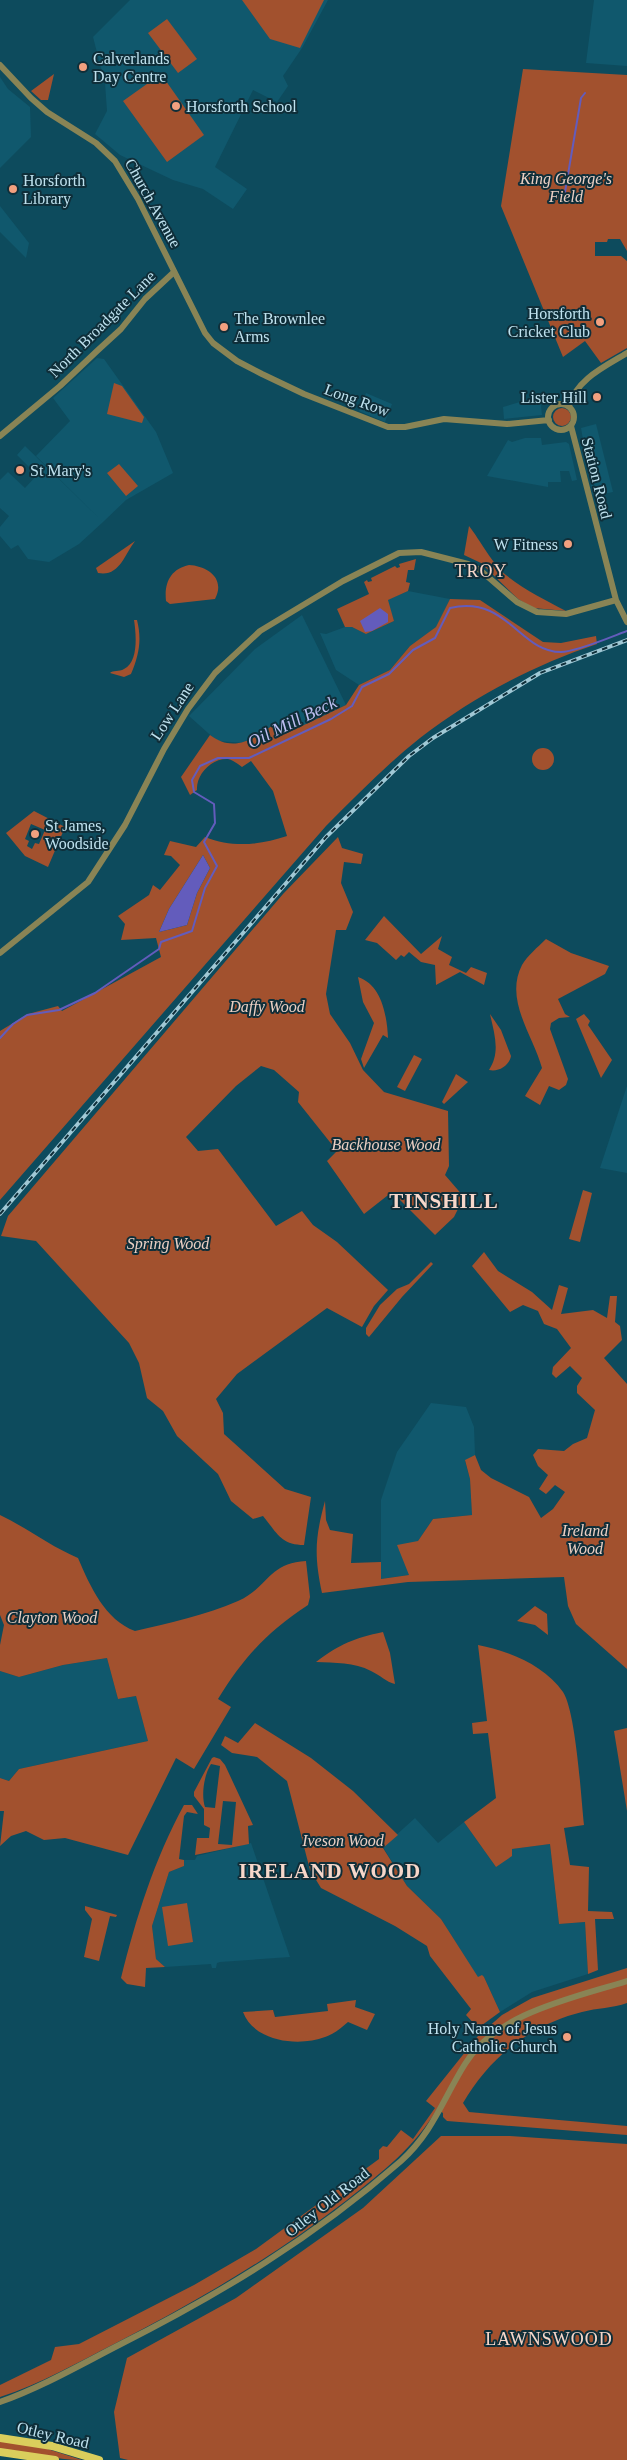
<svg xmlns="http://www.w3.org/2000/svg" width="627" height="2460" font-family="'Times New Roman',serif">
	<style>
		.built { fill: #10586d }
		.green { fill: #a2512e; fill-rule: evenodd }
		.water { fill: #635cbc }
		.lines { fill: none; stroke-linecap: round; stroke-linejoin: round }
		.stream { stroke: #635cbc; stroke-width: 2 }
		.tertiary { stroke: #898455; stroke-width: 6 }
		.trunk { stroke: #dace5c; stroke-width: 8 }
		.rail-casing { stroke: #a0c8d5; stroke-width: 4 }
		.rail { stroke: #0f2e39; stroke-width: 2; stroke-dasharray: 5.5; stroke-linecap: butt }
		.poi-dot { fill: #f2a07f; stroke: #0f2e39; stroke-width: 2 }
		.labels { text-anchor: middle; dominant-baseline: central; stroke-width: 4; stroke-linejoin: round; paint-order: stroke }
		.poi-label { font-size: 16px; fill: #bfe2ef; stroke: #0f2e39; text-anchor: start }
		.park-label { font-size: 16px; font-style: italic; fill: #ecd0c4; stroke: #0f2e39 }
		.street-label { font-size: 16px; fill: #bfe2ef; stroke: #0f2e39 }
		.neighbourhood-label { font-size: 18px; letter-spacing: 1px; fill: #f7d7ca; stroke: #0f2e39 }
		.water-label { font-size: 18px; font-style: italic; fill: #bcbef0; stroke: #0f2e39 }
		.district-label { font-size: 21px; font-weight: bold; letter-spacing: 1px; fill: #f7d7ca; stroke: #0f2e39 }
	</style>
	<rect width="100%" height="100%" fill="#0d4b5d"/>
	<path class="built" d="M130,0H328L302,48L283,76L288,86L277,102L253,90L215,167L247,189L233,209L203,189L173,180L120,155L95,134L107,111L105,83L93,37Z
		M594,0H627V66L586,63Z
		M0,77L8,89L30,107L31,137L0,168Z
		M0,206L29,243L26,258L0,232Z
		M97,358L104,359L156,432L173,473L126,500L103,522L36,456L70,421L53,398Z
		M366,393L392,404L385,422L359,411Z
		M540,396L542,415L504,419L503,407Z
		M596,424L613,492L593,496L581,428Z
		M525,438H541L542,445L566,442L569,444L577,480L572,481L569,471H560L561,482H548V487L487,476L508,440L512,442Z
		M25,446L103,522L79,544L49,562L28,559L18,545L11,549L0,536V527L9,516L0,508V480L8,472L25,488L37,475L17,455Z
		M408,591L450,599L437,627L410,646L390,670L359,685L336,670L320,633L326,634L345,627H352L366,634L394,621L387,600Z
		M302,615L346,705L285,734L274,724L255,739L245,743L217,741L189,716L255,649Z
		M627,1086V1173L600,1168Z
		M431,1403L466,1407L474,1427L475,1455L465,1461L470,1479L472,1515L433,1519L418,1541L409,1575L381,1579V1500L397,1452Z
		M107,1658L118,1699L136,1696L148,1741L19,1769L9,1781L0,1778V1671L19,1677L63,1665Z
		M415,1818L438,1843L464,1822L496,1867L511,1849L550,1844L559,1924L585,1922L588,1974L532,1992L500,2012L484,1977L478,1978L441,1919L407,1886L383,1847Z
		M251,1843L290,1957L220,1962L217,1963L216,1968H212L211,1964L165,1967L156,1959L152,1926L169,1872L184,1866V1860H195L197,1856Z"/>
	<path class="green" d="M242,0H324L300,48L270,39Z
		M167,19L197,59L178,73L148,33Z
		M523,69L627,75V251L620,239H608L607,242H595V256H621L627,261V348L601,363L585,341L563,357L501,206Z
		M54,74L48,100H41L31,91Z
		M161,74L204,135L167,162L123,101Z
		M114,383L122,386L144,417L142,423L107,414Z
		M553 417a9 9 0 1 1 18 0a9 9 0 1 1-18 0Z
		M119,464L138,486L126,496L107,473Z
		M469,526C480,540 493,565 506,575C524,590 546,600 566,611L533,608L518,599L481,563L464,555Z
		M135,541C124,556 119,577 98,573L96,568Z
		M416,559L414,570H408L406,582L410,583L408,591L388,600L394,621L366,634L352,627H345L337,609L369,594L364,582L367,580L368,582L372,581L371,578L395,566L397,568L400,567L399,564Z
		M189,565C207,566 226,578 215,599L170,604L166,601C164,582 171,569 189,565Z
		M450,599L480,600L543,642L561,643L596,636L597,644C534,665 473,697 420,738C386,765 356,796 326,826L0,1200V1031L28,1014L58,1006L62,1011L161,957L156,938L121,940L125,924L118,916L149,895L153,885L160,890L180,865L171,856L164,855L170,841L196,847L205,837C233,848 259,845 287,836L273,791L251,761L242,767C238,764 233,760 228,759C211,758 196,775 197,790L190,795L181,777L210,735C233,753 255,739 274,724L285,734L346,705L359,685L390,670L410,646L436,627ZM203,855L210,868L197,893L187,925L159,932L169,909Z
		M134,620H137C142,640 139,655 131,674L124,677L110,673C113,670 119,672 124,669C139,662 136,633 134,620Z
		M532 759a11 11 0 1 1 22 0a11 11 0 1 1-22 0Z
		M34,811L65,827L48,867L25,856L6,833ZM31,824L45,830L39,844L35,843L32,849L27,846L29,841L25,839Z
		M338,837L342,848L363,854L361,864L344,862L341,883L353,912L346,930H336L326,994L330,1014L350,1043L363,1070L384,1092L448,1111L449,1166L445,1175L464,1197L454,1217L435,1235L392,1192L364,1214L327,1161L337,1151L298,1102L299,1092L274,1070L261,1066L236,1086L186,1137L198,1151L218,1149L276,1226L302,1211L313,1225L337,1242L388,1290L374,1306L362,1327L327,1308L237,1374L216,1399L223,1413L224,1434L285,1489L311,1497L304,1545C281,1545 277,1533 263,1516L253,1519L231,1501L218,1474L177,1436L163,1411L147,1398L139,1363L129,1343L36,1241L1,1236L8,1216L283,894Z
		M384,916L421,954L442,936L438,949L452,957L449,965L466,973L471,967L487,973L484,985L460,972L436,985L435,965L421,962L409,952L404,957L401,955L396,960L377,943L365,940Z
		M546,939L571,953L609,966L605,974L558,999L565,1014L570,1017L559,1018L551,1023L550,1029L568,1079L566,1085L559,1090L549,1086L540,1105L525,1096L542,1068C533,1035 504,1000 522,965C527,956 538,947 546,939Z
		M358,977C382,985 387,1016 388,1038L383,1035L364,1068L361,1059L374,1023L363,1002Z
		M490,1014L501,1030L511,1056C509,1066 499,1072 489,1070C501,1052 494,1033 490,1014Z
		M584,1014L590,1021L588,1025L612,1060L601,1078L576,1019Z
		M414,1055L422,1059L405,1091L397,1087Z
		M456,1074L468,1082L444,1104L442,1102Z
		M583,1190L592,1193L580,1242L569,1239Z
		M484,1252L498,1271L532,1292L552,1310L559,1285L568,1288L561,1314L593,1310L607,1318L610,1296H617L615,1322L620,1326L622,1340L604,1358L627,1384V1669L576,1624L568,1606L564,1577L408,1582L322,1593C314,1555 315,1538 325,1501L326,1520L330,1530L353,1534L351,1563L381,1562V1579L409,1575L397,1545L418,1541L433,1519L472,1515L470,1479L465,1460L475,1455L481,1470L491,1478L529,1497L541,1518L553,1509L565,1492L555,1485L546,1494L539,1489L548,1475L538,1466L533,1455L538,1449L564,1451L573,1444L587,1438L595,1410L577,1393V1386L582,1378L570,1366L556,1378L552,1374L553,1367L571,1348L557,1329L544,1324L538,1311L523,1305L510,1312L472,1266Z
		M431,1262L433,1264L402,1297L369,1337L366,1334V1328L380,1305L397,1289L409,1284Z
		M0,1515C27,1528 50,1546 78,1558C90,1586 105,1620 135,1631C169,1623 206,1615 238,1601C268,1588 268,1563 306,1561L310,1597L308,1605C266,1633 244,1657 218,1699L231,1707L194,1769L176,1758L128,1855L65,1838L44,1840L26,1831L11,1836L0,1846L4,1811H0V1778L9,1781L19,1769L148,1741L136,1696L118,1699L107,1658L63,1665L19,1677L0,1671V1645L4,1625L0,1615Z
		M535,1606L547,1614L548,1635L535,1625L517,1621Z
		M383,1632L390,1653L395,1684C386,1682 380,1675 371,1671C354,1662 335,1663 316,1662C340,1644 354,1638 383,1632Z
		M478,1645C509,1651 544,1665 563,1692C576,1712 581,1797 584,1825L564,1828L570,1865L589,1867L588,1911L612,1912L614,1919H595L598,1970L588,1974L585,1922L559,1924L550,1844L512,1849V1856L496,1867L464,1822L496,1798L488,1733L473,1734L472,1723L487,1721Z
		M255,1723L311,1758L353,1791L398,1835L383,1848L407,1886L441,1919L478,1977L482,1975L484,1977L500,2012L478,2028L466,2015L471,2009L430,1956L427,1946L395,1926L321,1888L310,1870L287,1781L257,1757L232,1753L221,1745L225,1736L238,1743Z
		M627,1728V1811L614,1731Z
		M214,1757L220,1759L225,1765L253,1825L248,1826L249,1844L195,1855L197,1838H209L210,1828L204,1825V1809L194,1796V1792L212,1758ZM211,1764L220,1766L215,1808L205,1807C201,1795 204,1775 211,1764ZM223,1801L236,1802L232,1845L218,1844Z
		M184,1805H192L198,1814L187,1812L184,1816L179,1859L184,1860V1866L169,1872L152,1926L156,1959L165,1967L146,1968L145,1987L127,1984L121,1978C136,1918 154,1860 184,1805Z
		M187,1903L193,1942L168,1946L162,1907Z
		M85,1906L117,1915L116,1917L110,1916L99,1961L84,1957L92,1919L85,1910Z
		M627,1968V2003C613,2008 597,2008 582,2012C530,2025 490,2057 463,2103L469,2112L627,2126V2135L447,2121L443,2117V2113L437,2109C414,2148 382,2172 347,2200C273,2257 199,2300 116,2343C78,2362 41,2384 0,2397V2385L51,2360L55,2347L79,2344L194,2285L256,2249L379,2159V2150L383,2146L387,2147L401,2130L413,2139L435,2108L426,2101L478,2036L502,2015L532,1998Z
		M356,2000L355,2007L375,2014L367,2030L348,2022C341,2028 334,2034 325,2037C299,2047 254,2042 243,2012L273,2010L275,2017L328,2011L327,2004Z
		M441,2136H510L627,2144V2460H128L120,2458L114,2412L127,2358L236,2298L363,2208Z
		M0,2441L35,2445L82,2460C56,2460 27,2452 0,2449Z"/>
	<path class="water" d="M380,608L388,614V622L372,631L365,632L360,621Z
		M203,855L210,868L197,893L187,925L159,932L169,909Z"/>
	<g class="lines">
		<path class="stream" d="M565,192L581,98L585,93
			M0,1038L13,1024L27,1015L59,1010L95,993L159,949L161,942L192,931L205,888L217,866L204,842L215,823L214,804L194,792L192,780L200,766L218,758H249L331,719L352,706L362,687L389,674L413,650L435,638L450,608C508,595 519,652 561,652C576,652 611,637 627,631"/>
		<path class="tertiary" d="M0,65L31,98L47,112L96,143L115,161L138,199L205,333L213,343L237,361L262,374L304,394L388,427H405L444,419L507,424L549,420
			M548 417a13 13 0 1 1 26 0a13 13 0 1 1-26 0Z
			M569,406C577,379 604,367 627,353
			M571,426L616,600L627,622
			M0,436L60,386L97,351L121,329L145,299L174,272
			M0,953L88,882L125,825L164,749L188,709L215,673L260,631L343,581L399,553L421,552L468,564L480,570L517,602L537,612L566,614L616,600
			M0,2402C42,2387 80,2365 119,2345C222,2293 314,2237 401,2161C433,2132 443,2099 465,2064C496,2013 573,1998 627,1981"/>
		<path class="trunk" d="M0,2438L52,2446L99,2460
			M0,2452L55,2460"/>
		<g class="rail-casing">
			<path id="rail" d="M0,1214L326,837L409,756L433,738L540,673L627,640"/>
		</g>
		<use href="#rail" class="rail"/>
	</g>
	<g class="poi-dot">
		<circle cx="83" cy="67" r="5"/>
		<circle cx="176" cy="106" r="5"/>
		<circle cx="13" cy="189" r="5"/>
		<circle cx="600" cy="322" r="5"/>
		<circle cx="224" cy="327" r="5"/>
		<circle cx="597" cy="397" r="5"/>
		<circle cx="20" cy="470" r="5"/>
		<circle cx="568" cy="544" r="5"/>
		<circle cx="35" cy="834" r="5"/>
		<circle cx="567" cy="2037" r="5"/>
	</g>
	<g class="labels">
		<g class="poi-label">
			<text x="93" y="58">Calverlands<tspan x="93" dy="18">Day Centre</tspan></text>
			<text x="186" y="106">Horsforth School</text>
			<text x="23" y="180">Horsforth<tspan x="23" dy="18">Library</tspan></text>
			<text x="590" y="313" text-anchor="end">Horsforth<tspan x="590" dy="18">Cricket Club</tspan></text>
			<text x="234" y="318">The Brownlee<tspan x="234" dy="18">Arms</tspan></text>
			<text x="587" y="397" text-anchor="end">Lister Hill</text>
			<text x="30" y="470">St Mary's</text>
			<text x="558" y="544" text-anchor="end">W Fitness</text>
			<text x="45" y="825">St James,<tspan x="45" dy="18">Woodside</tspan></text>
			<text x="557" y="2028" text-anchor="end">Holy Name of Jesus<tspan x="557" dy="18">Catholic Church</tspan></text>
		</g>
		<g class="park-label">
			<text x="566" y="178">King George's<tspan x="566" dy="18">Field</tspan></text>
			<text x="267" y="1006">Daffy Wood</text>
			<text x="386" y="1144">Backhouse Wood</text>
			<text x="168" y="1243">Spring Wood</text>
			<text x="585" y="1530">Ireland<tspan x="585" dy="18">Wood</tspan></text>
			<text x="52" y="1617">Clayton Wood</text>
			<text x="343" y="1840">Iveson Wood</text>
		</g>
		<g class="street-label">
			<text transform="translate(153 203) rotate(61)">Church Avenue</text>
			<text transform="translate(102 324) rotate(-45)">North Broadgate Lane</text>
			<text transform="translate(357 400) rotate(20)">Long Row</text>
			<text transform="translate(597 478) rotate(76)">Station Road</text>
			<text transform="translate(172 711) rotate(-57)">Low Lane</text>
			<text transform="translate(327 2202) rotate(-38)">Otley Old Road</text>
			<text transform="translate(53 2435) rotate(13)">Otley Road</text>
		</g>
		<g class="neighbourhood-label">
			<text x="481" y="571">TROY</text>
			<text x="549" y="2339">LAWNSWOOD</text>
		</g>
		<g class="water-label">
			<text transform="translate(292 722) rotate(-26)">Oil Mill Beck</text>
		</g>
		<g class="district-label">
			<text x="444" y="1201">TINSHILL</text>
			<text x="330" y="1871">IRELAND WOOD</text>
		</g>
	</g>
</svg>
